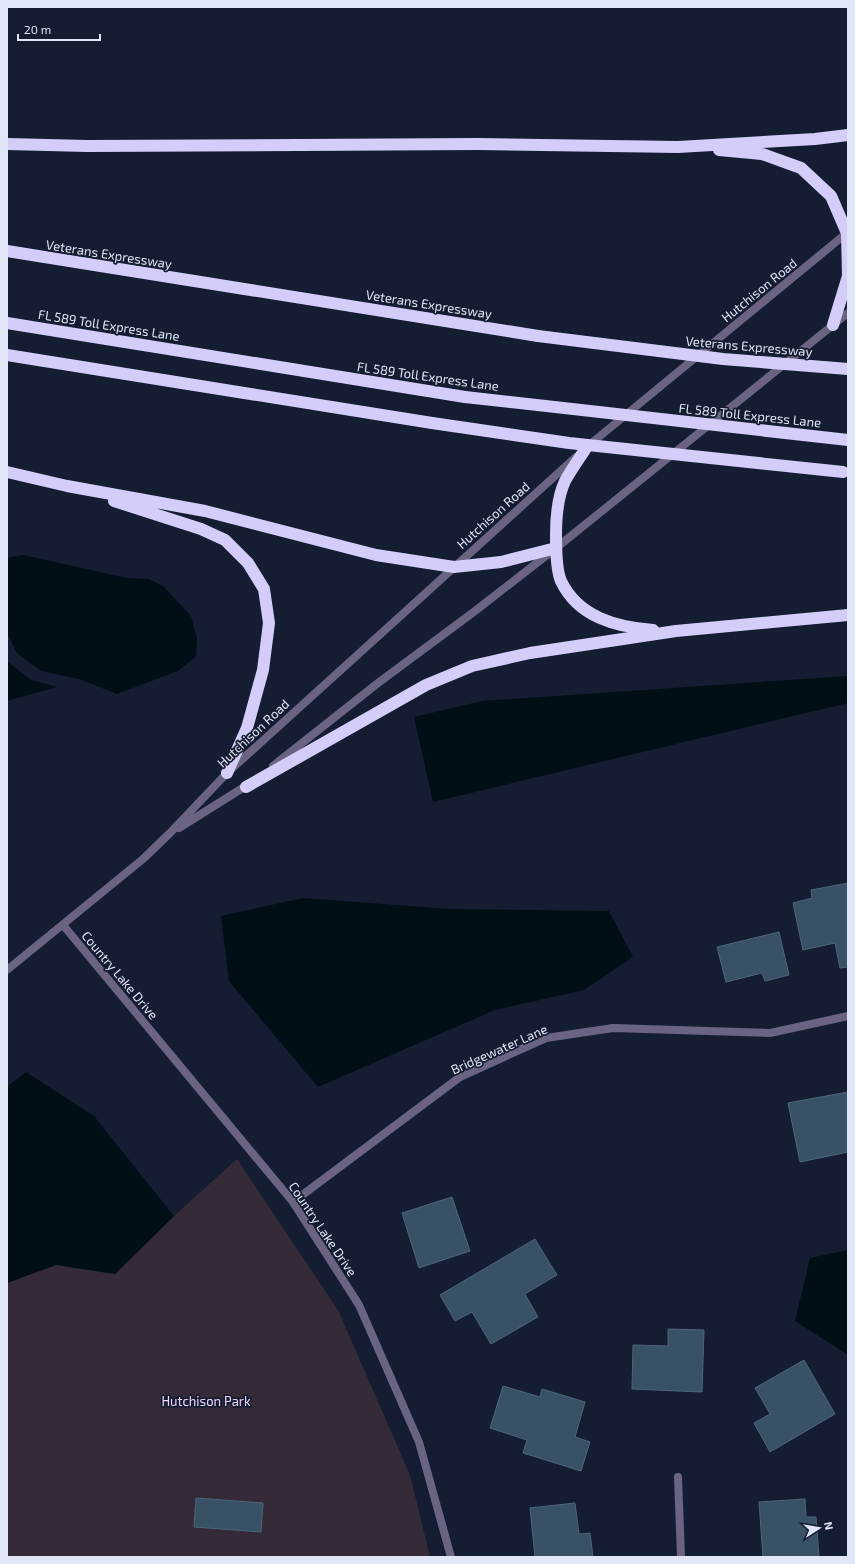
<svg xmlns="http://www.w3.org/2000/svg" width="855" height="1564" font-family="'Exo 2',sans-serif">
	<style>
		.green { fill: #352a38 }
		.water { fill: #000f16 }
		.building { fill: #385164; stroke: #4d667a }
		.lines { fill: none; stroke-linecap: round; stroke-linejoin: round }
		.minor { stroke: #6a6482; stroke-width: 8 }
		.tertiary { stroke: #6a6482; stroke-width: 8 }
		.motorway { stroke: #d4cdf9; stroke-width: 12 }
		.motorway-bridge { stroke: #d4cdf9; stroke-width: 12 }
		.labels { text-anchor: middle; dominant-baseline: central; stroke-width: 3.5; stroke-linejoin: round; paint-order: stroke }
		.street-label { font-size: 13px; fill: #e0e6f6; stroke: #151d33 }
		.park-label { font-size: 13px; fill: #f3d6fb; stroke: #151d33 }
	</style>
	<rect width="100%" height="100%" fill="#151d33"/>
	<path class="green" d="M237,1159L338,1310L410,1475L430,1557H7V1283L56,1265L115,1274L174,1216Z"/>
	<path class="water" d="M24,555L127,578L149,579L163,586L191,616L197,638L196,656L178,671L117,694L79,679L41,671L17,653L7,633V558Z
		M7,661L31,680L57,687L7,701Z
		M848,676V703L433,802L414,717L482,701Z
		M303,898L450,909L609,911L633,957L584,990L495,1010L318,1087L229,981L221,916Z
		M26,1072L94,1116L174,1216L115,1274L56,1265L7,1283V1087Z
		M848,1250V1355L795,1321L810,1258Z"/>
	<path class="building" d="M848,883V967L840,968L835,943L803,950L793,903L812,898L811,890Z
		M779,932L789,975L765,981L762,973L726,982L717,947Z
		M848,1092V1152L800,1162L788,1103Z
		M452,1197L470,1251L419,1268L402,1213Z
		M535,1239L557,1275L525,1294L538,1317L491,1344L472,1312L455,1321L440,1295Z
		M668,1329L704,1330L702,1392L632,1389L633,1345L668,1346Z
		M804,1360L835,1414L770,1452L754,1423L770,1414L755,1388Z
		M503,1386L540,1397L542,1389L585,1402L575,1437L590,1442L581,1471L523,1453L527,1440L490,1428Z
		M196,1498L263,1503L261,1532L194,1527Z
		M805,1499L806,1517H816L819,1557H763L759,1502Z
		M575,1503L579,1534L590,1533L593,1557H535L530,1508Z"/>
	<g class="lines">
		<path class="minor" d="M63,925L293,1202L359,1305L419,1442L451,1557
			M293,1202L460,1077L546,1038L613,1028L770,1033L848,1016
			M678,1477L681,1557"/>
		<path class="tertiary" d="M588,446L848,232
			M273,766L378,683L475,611L556,548L848,313
			M179,828L249,784
			M7,970L143,859L170,833L227,773L576,457"/>
		<path class="motorway" d="M7,144L87,146L478,144L678,147L815,139L848,135
			M719,150L762,154L801,168L831,196L847,233L848,276L833,325
			M7,251L538,336
			M7,323L465,397
			M7,355L432,423
			M586,448C579,459 571,470 565,481C557,498 556,518 556,535C556,548 556,570 561,581C578,617 616,627 653,630
			M7,472L67,486L205,511L376,555L454,567L501,562L556,548
			M114,501L201,529L225,540L248,563L264,589L269,623L263,670L247,728L227,773
			M246,787L426,685L472,666L530,653L676,631L848,615"/>
		<path class="motorway-bridge" d="M538,336L723,359L848,369
			M465,397L848,440
			M432,423L569,443L843,472"/>
	</g>
	<g class="labels">
		<g class="street-label">
			<text transform="translate(109 254) rotate(9)">Veterans Expressway</text>
			<text transform="translate(759 290) rotate(-39)">Hutchison Road</text>
			<text transform="translate(429 304) rotate(9)">Veterans Expressway</text>
			<text transform="translate(109 325) rotate(9)">FL 589 Toll Express Lane</text>
			<text transform="translate(749 346) rotate(5)">Veterans Expressway</text>
			<text transform="translate(428 376) rotate(8)">FL 589 Toll Express Lane</text>
			<text transform="translate(750 415) rotate(6)">FL 589 Toll Express Lane</text>
			<text transform="translate(493 515) rotate(-42)">Hutchison Road</text>
			<text transform="translate(253 733) rotate(-43)">Hutchison Road</text>
			<text transform="translate(120 975) rotate(50)">Country Lake Drive</text>
			<text transform="translate(499 1049) rotate(-24)">Bridgewater Lane</text>
			<text transform="translate(323 1229) rotate(56)">Country Lake Drive</text>
		</g>
		<g class="park-label">
			<text x="206" y="1401">Hutchison Park</text>
		</g>
	</g>
	<rect width="855" height="1564" fill="none" stroke="#e0e6f6" stroke-width="16"/>
	<g transform="translate(819 1528) rotate(78)" stroke="#151d33" stroke-width="3" paint-order="stroke">
	<path d="M0-3L7 15L0 10L-7 15Z" fill="#e0e6f6"/>
	<text y="-6" font-size="11" font-weight="bold" text-anchor="middle" fill="#e0e6f6">N</text>
	</g>
	<path d="M18 34v6h82v-6" fill="none" stroke="#e0e6f6" stroke-width="2"/>
	<text x="24" y="34" font-size="12" fill="#e0e6f6" stroke="#151d33" stroke-width="3" paint-order="stroke">20 m</text>
</svg>
